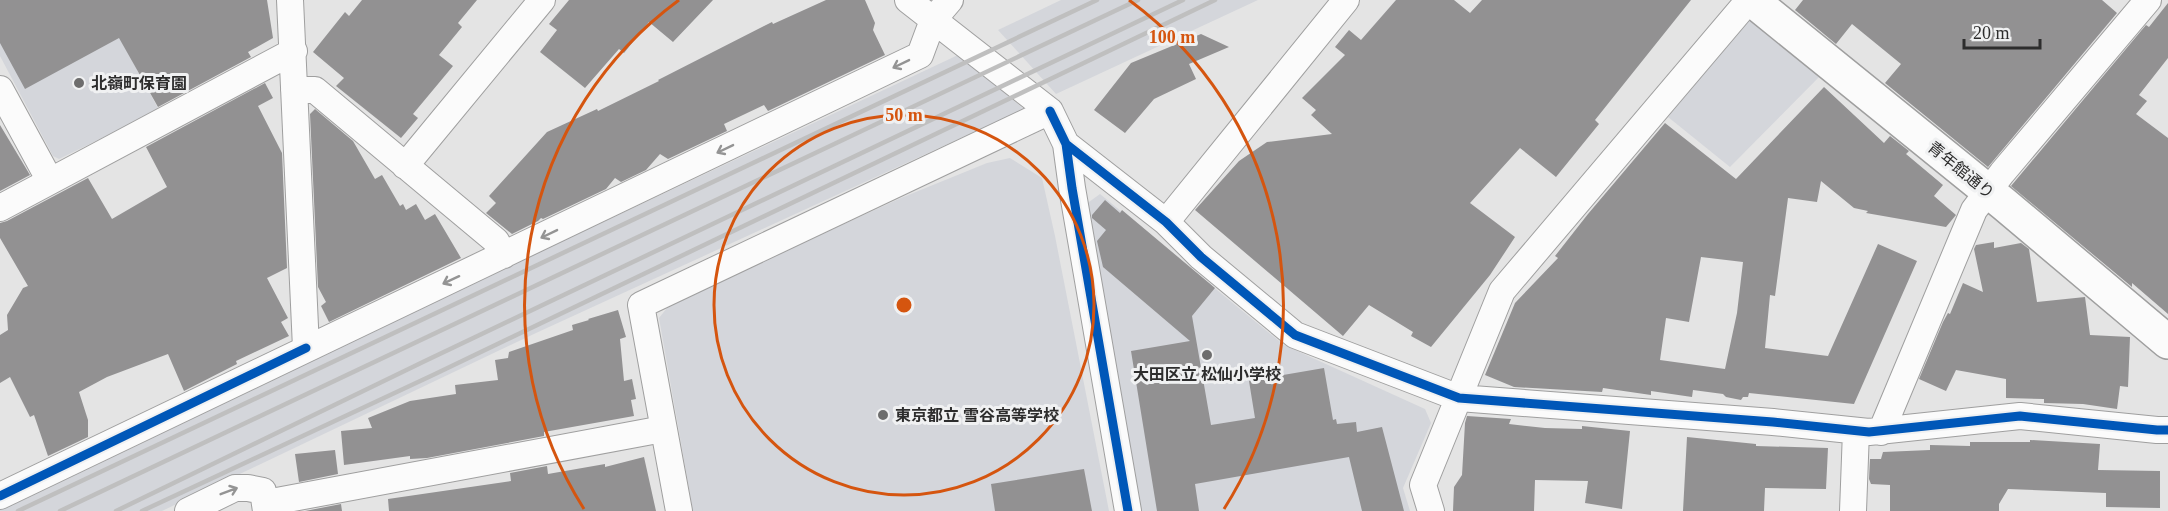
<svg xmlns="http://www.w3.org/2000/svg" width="2168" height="511" font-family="'Times New Roman','Noto Sans JP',serif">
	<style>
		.built { fill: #d4d6db }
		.building { fill: #929192; fill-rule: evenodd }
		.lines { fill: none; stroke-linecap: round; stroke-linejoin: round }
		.street-casing { stroke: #9f9f9f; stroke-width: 28 }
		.secondary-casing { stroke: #9f9f9f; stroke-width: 36 }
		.street { stroke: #fbfbfb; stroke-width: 26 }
		.secondary { stroke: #fbfbfb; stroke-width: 33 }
		.rail { stroke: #bfbfbf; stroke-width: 4.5 }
		.cycleway-casing { stroke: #f0f1f2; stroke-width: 13 }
		.cycleway { stroke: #0057b8; stroke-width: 9 }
		.oneway { stroke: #949494 }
		.ring { fill: none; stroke: #d5550f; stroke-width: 3 }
		.poi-dot { fill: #6d6d6d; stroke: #f0f1f2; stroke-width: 2 }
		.labels { text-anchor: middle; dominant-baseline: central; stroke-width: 6; stroke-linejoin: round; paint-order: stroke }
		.poi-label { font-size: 16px; font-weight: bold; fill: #2d2d2d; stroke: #f0f1f2; text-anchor: start }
		.street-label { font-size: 16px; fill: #2d2d2d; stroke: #f0f1f2 }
		.centre { fill: #d5550f; stroke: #f0f1f2; stroke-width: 3 }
		.ring-label { font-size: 18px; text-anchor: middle; font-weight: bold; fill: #d5550f; stroke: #f0f1f2; stroke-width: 6; stroke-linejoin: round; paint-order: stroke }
	</style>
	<rect width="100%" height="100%" fill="#e4e4e4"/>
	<path class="built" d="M99,0L159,110L59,159L53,156L0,56V18Z
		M1061,0H1258L1056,94L998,30Z
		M1751,16L1825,71L1730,167L1668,117Z
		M958,55L1024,109L536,333L162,511H0V506Z
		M1010,158L1042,178L1055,236L1109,511H693L659,318L671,303L901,198L987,163Z
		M1100,194L1284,345L1425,409L1431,423L1403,488L1410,511H1139L1082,207Z"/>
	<path class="building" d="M0,0H267L273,38L248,52L251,57L158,107L119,38L25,89L0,43Z
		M362,0H477L458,23L462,27L439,55L453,66L413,114L418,118L401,138L336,86L344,78L313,52L345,12L349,16Z
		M569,0H713L673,42L649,22L624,53L619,49L585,88L540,52L557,30L549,24Z
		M826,0H865L875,23L873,30L885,55L768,111L764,105L724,124L727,131L668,159L660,154L646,170L621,182L615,178L606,189L543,219L541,218L538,221L512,234L486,213L496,203L489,196L547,132L597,109L598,111L659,81L658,80L772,22L773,24Z
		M1396,0H1454L1470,13L1482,0H1691L1595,120L1599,124L1556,177L1520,148L1470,203L1515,237L1490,275L1431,347L1411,336L1413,332L1369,305L1343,336L1195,210L1239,161L1267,142L1332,134L1311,115L1316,110L1302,98L1345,55L1335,47L1349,30L1361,40Z
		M1803,0H2102L2117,13L1988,167L1885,83L1901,64L1852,24L1836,44L1795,10Z
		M2168,3V58L2139,95L2147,101L2136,114L2168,138V314L2132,283V287L2011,186L2146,25L2149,27Z
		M1201,34L1229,47L1189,64L1196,79L1154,99L1125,133L1094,110L1131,63Z
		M265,83L273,98L258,106L282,153L287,268L267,278L288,318L281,322L289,336L236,361L237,364L184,391L168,354L107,377L79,392L88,420V437L48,456L34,415L30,417L10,377L0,383V335L8,330L7,315L23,288L28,286L0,238V223L7,221L88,178L112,219L167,187L146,147Z
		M1824,87L1884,143L1890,136L1909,151L1906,154L1943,185L1934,196L1956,215L1946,227L1866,213L1868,211L1854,208L1821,181L1817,202L1788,198L1775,296L1770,295L1765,348L1828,356L1878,244L1917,261L1854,404L1749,393L1748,397H1743L1741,400L1726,397L1723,394L1693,390L1692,397L1651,391V395L1603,388L1602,392L1514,387L1485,375L1515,303L1558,258L1555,256L1588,214L1665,123L1736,179ZM1701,257L1743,262L1737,313L1725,369L1660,360L1666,318L1689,322Z
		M315,109L353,141L375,179L382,175L400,206L403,204L406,210L416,204L425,220L435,214L461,258L329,322L321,306L326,302L318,287L310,114Z
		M0,125L30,175L0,191Z
		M1105,200L1120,213L1122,210L1215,288L1192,316L1211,425L1255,418L1249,381L1324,368L1333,420L1336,419L1337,424L1356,422L1357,432L1382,427L1404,511H1362L1349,457L1195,484L1199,511H1157L1131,351L1190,341L1103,267L1097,241L1106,230L1092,218V215Z
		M1994,242V248L2021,243L2029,249L2037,302L2085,297L2090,335L2130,337L2128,387L2120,386L2117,409L2083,404L2044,403V399L2006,398V379L1956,370L1946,391L1919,379L1943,322L1948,313L1950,314L1963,283L1983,292L1974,249L1976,245Z
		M618,310L626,337L620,339L624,381L632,379L636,399L631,400L634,416L544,432V436L427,458L410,459V456L344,465L341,431L372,428L368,418L410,401L456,394L455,385L498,380L495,360L508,358L509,352L573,330L572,325L589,320L588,319Z
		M1467,416L1511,419L1509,424L1545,428L1582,429V426L1630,431L1622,509L1585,503L1588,481L1535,480L1534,511H1453L1454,487L1462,475L1465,423Z
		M1687,437L1756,444V446L1828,448L1826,489L1765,488L1764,511H1683Z
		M2030,440L2100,444L2098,470L2160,471V508L2106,507V493L2008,489L1999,504V511H1890V485L1871,484L1869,479L1870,459H1881L1883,452L1930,450V445L1970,446V442H2030Z
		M335,450L338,474L299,482L295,454Z
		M644,457L656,511H389L388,499L511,481L510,473L547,466L548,474L605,464V467Z
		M1084,469L1092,511H995L991,484Z
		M341,504L342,511H305Z"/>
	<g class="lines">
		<g class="street-casing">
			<path id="street" d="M290,0L306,348
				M908,0L1050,111L1066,144L1072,188L1128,511
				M0,89L50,181
				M294,90H315L496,241L504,255
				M1066,144L1166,222L1201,257L1295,335L1459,398L1773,422L1869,432L2020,416L2157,430H2168
				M405,166L542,0
				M0,208L294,51
				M1166,222L1346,0
				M1881,432L1974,210L2002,173L2148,0
				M0,496L920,55L933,20L950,0
				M266,503L663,429
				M188,511L235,488H248L263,491L266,511
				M679,511L641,305L1050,111
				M1431,511L1423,485L1502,291L1749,0
				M1853,511L1856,431"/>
		</g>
		<g class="secondary-casing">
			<path id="secondary" d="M1752,0L2004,204L2168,342"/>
		</g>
		<use href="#street" class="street"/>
		<use href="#secondary" class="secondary"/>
		<path class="rail" d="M18,511L1097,0
			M60,511L1138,0
			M116,511L425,361L1183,0
			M142,511L433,375L1215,0"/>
		<g class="cycleway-casing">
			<path id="cycleway" d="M1050,111L1066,144L1072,188L1128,511
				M1066,144L1166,222L1201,257L1295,335L1459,398L1773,422L1869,432L2020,416L2157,430H2168
				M0,496L306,348"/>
		</g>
		<use href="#cycleway" class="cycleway"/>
	</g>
	<defs><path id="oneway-shaft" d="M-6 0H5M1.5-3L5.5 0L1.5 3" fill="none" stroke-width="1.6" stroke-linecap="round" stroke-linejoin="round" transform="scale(1.5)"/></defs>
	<g class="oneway">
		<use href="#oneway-shaft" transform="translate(901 64) rotate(154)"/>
		<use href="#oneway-shaft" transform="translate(725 149) rotate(154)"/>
		<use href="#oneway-shaft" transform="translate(549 234) rotate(154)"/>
		<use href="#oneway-shaft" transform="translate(451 280) rotate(155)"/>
		<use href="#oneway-shaft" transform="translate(229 491) rotate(-21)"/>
	</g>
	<g class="ring">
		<circle cx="904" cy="305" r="190"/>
		<path d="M584 509A379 379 0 0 1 679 0M1129 0A379 379 0 0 1 1224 509"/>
	</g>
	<g class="poi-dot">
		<circle cx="79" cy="83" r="6"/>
		<circle cx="1207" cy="355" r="6"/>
		<circle cx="883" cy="415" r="6"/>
	</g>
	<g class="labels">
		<g class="poi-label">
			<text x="91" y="83">北嶺町保育園</text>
			<text x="1207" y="374" text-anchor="middle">大田区立 松仙小学校</text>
			<text x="895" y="415">東京都立 雪谷高等学校</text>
		</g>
		<g class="street-label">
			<text transform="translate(1961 170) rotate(39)">青年館通り</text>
		</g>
	</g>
	<circle cx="904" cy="305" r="9" class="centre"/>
	<g class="ring-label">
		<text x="1172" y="43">100 m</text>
		<text x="904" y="121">50 m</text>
	</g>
	<path d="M1964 39v9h76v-9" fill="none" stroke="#2d2d2d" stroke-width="3"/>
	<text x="1973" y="39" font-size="18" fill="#2d2d2d" stroke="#f0f1f2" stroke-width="4.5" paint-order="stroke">20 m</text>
</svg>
